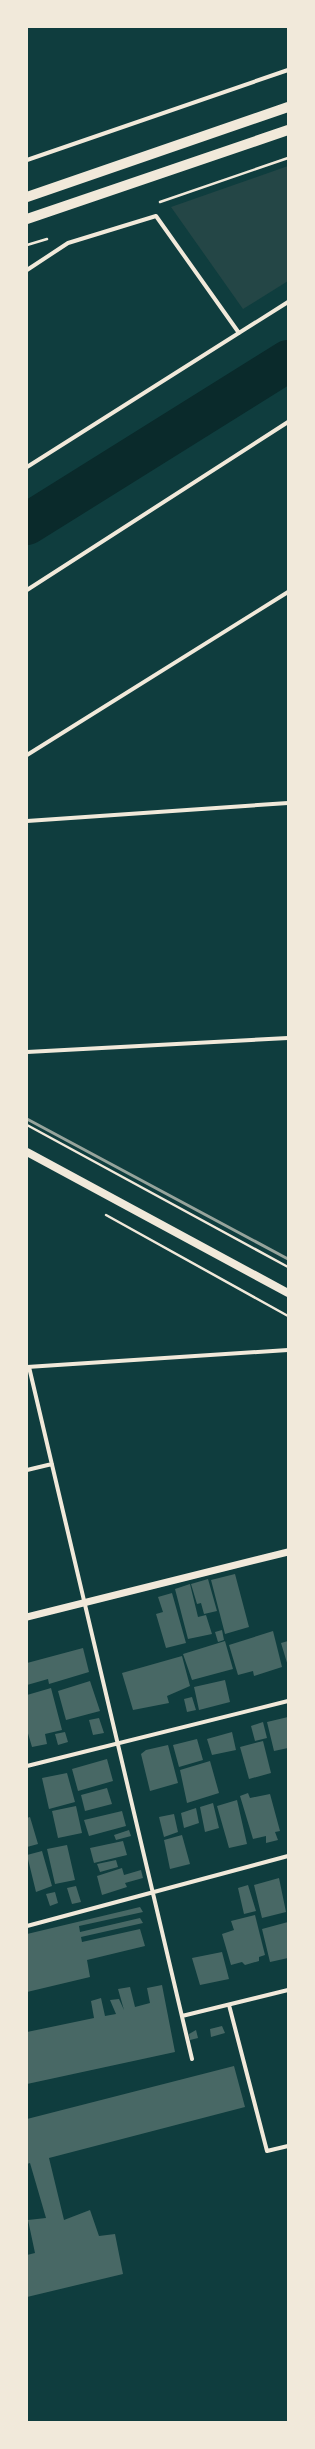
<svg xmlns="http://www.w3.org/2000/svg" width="315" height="2449" font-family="Overpass,sans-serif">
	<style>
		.green { fill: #244646 }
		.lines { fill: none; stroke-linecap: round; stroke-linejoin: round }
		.river { stroke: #0a2a2b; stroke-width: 42 }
		.building { fill: #486865 }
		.path { stroke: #f1e9da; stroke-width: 2.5 }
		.minor { stroke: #f1e9da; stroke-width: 4 }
		.tertiary { stroke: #f1e9da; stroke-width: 7 }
		.secondary { stroke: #f1e9da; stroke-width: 8 }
		.primary { stroke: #f1e9da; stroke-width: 10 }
		.rail { stroke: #97a49c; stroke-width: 3 }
	</style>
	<rect width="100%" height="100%" fill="#0f3d3e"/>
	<path class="green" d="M288,166V281L243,309L171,207Z"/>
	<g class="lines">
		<path class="river" d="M27,524L288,361"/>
	</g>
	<path class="building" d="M235,1574L249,1627L225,1634L211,1580Z
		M208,1579L217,1611L204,1614L201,1603L197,1604L191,1584Z
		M190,1584L198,1617L206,1615L212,1634L188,1639L175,1589Z
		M172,1593L186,1643L166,1648L156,1614L163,1612L158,1597Z
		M222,1630L224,1640L218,1642L215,1632Z
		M273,1631L282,1667L254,1676L253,1671L238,1675L229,1645Z
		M225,1641L233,1669L192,1680L183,1654Z
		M288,1641V1666L281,1643Z
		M83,1648L89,1672L49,1684L48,1679L27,1685V1663Z
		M182,1656L190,1686L167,1696L169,1703L133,1710L122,1673Z
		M225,1680L230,1702L199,1710L194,1687Z
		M90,1681L100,1711L66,1720L58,1691Z
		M51,1688L62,1730L45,1734L47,1744L32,1747L27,1730V1695Z
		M192,1697L196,1710L187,1712L184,1699Z
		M288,1717V1748L274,1751L267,1722Z
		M99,1718L104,1733L93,1735L89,1720Z
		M263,1722L267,1738L255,1741L251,1726Z
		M65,1732L68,1742L58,1745L55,1734Z
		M232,1732L236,1750L212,1755L207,1739Z
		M197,1739L203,1760L179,1767L173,1745Z
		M263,1741L271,1773L249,1779L240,1747Z
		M168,1745L178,1783L150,1791L141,1754L146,1750Z
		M107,1759L113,1781L78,1791L72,1769Z
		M210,1761L219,1793L187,1803L180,1770Z
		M67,1773L75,1802L49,1809L42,1778Z
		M107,1788L112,1804L85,1811L81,1795Z
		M248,1793L250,1798L270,1794L280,1831L275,1832L278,1840L266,1843V1836L253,1839L240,1796Z
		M237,1800L247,1844L229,1848L217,1806Z
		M213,1803L219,1828L205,1832L200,1807Z
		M76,1806L82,1833L58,1838L52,1811Z
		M196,1808L199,1823L184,1828L181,1813Z
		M122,1811L126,1826L89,1836L84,1820Z
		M174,1814L178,1832L164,1837L159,1817Z
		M30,1817L38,1844L27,1847V1818Z
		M129,1830L131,1836L116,1840L114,1835Z
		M182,1835L190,1864L170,1869L164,1840Z
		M123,1841L127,1855L94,1863L90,1848Z
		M67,1845L75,1880L55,1884L47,1849Z
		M42,1851L52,1886L36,1892L27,1855Z
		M116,1860L118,1867L100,1872L97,1864Z
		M122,1868L124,1875L141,1870L143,1878L125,1883L127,1887L102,1895L97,1876Z
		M279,1878L286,1912L262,1918L254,1885Z
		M248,1885L256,1911L244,1914L238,1888Z
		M76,1886L81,1902L72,1904L67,1888Z
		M55,1892L58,1903L50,1906L46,1894Z
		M140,1907L143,1912L79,1926L80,1932L140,1918L143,1923L81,1937L82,1942L140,1929L145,1946L87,1960L90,1977L27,1992V1934Z
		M255,1915L265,1955L259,1957V1961L245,1965L242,1962L231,1965L222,1934L234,1930L231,1921Z
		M288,1922V1958L270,1962L262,1929Z
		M222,1952L229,1979L200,1985L192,1958Z
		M162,1985L175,2052L27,2084V2032L94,2018L91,2001L101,1998L105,2016L116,2014L110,2000L119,1999L124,2010L118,1989L130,1987L135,2007L150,2003L147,1988Z
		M222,2026L225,2033L211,2037L210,2029Z
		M196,2030L198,2038L190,2040L189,2034Z
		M234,2066L245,2107L49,2158L64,2220L90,2210L99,2236L115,2234L123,2274L27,2297V2255L35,2253L28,2220L46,2218L30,2163L27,2164V2119Z"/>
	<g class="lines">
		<path class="path" d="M160,202L288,158
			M27,245L47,239
			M27,1125L288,1267
			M106,1215L288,1316"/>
		<path class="minor" d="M27,160L288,70
			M27,270L68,243L156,216L239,333
			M27,467L288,302
			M27,590L288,422
			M27,755L288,592
			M27,821L288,803
			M27,1052L288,1038
			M27,1367L288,1350
			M29,1367L192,2059
			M27,1470L52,1464
			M27,1766L288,1701
			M27,1926L288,1856
			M229,2005L267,2151L288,2146
			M182,2016L288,1990"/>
		<path class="tertiary" d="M27,1617L288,1552"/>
		<path class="secondary" d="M27,1152L288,1293"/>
		<path class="primary" d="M27,197L288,107
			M27,219L288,130"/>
		<path class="rail" d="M27,1119L288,1259"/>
	</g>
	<rect width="315" height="2449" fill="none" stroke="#f1e9da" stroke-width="56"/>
</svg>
